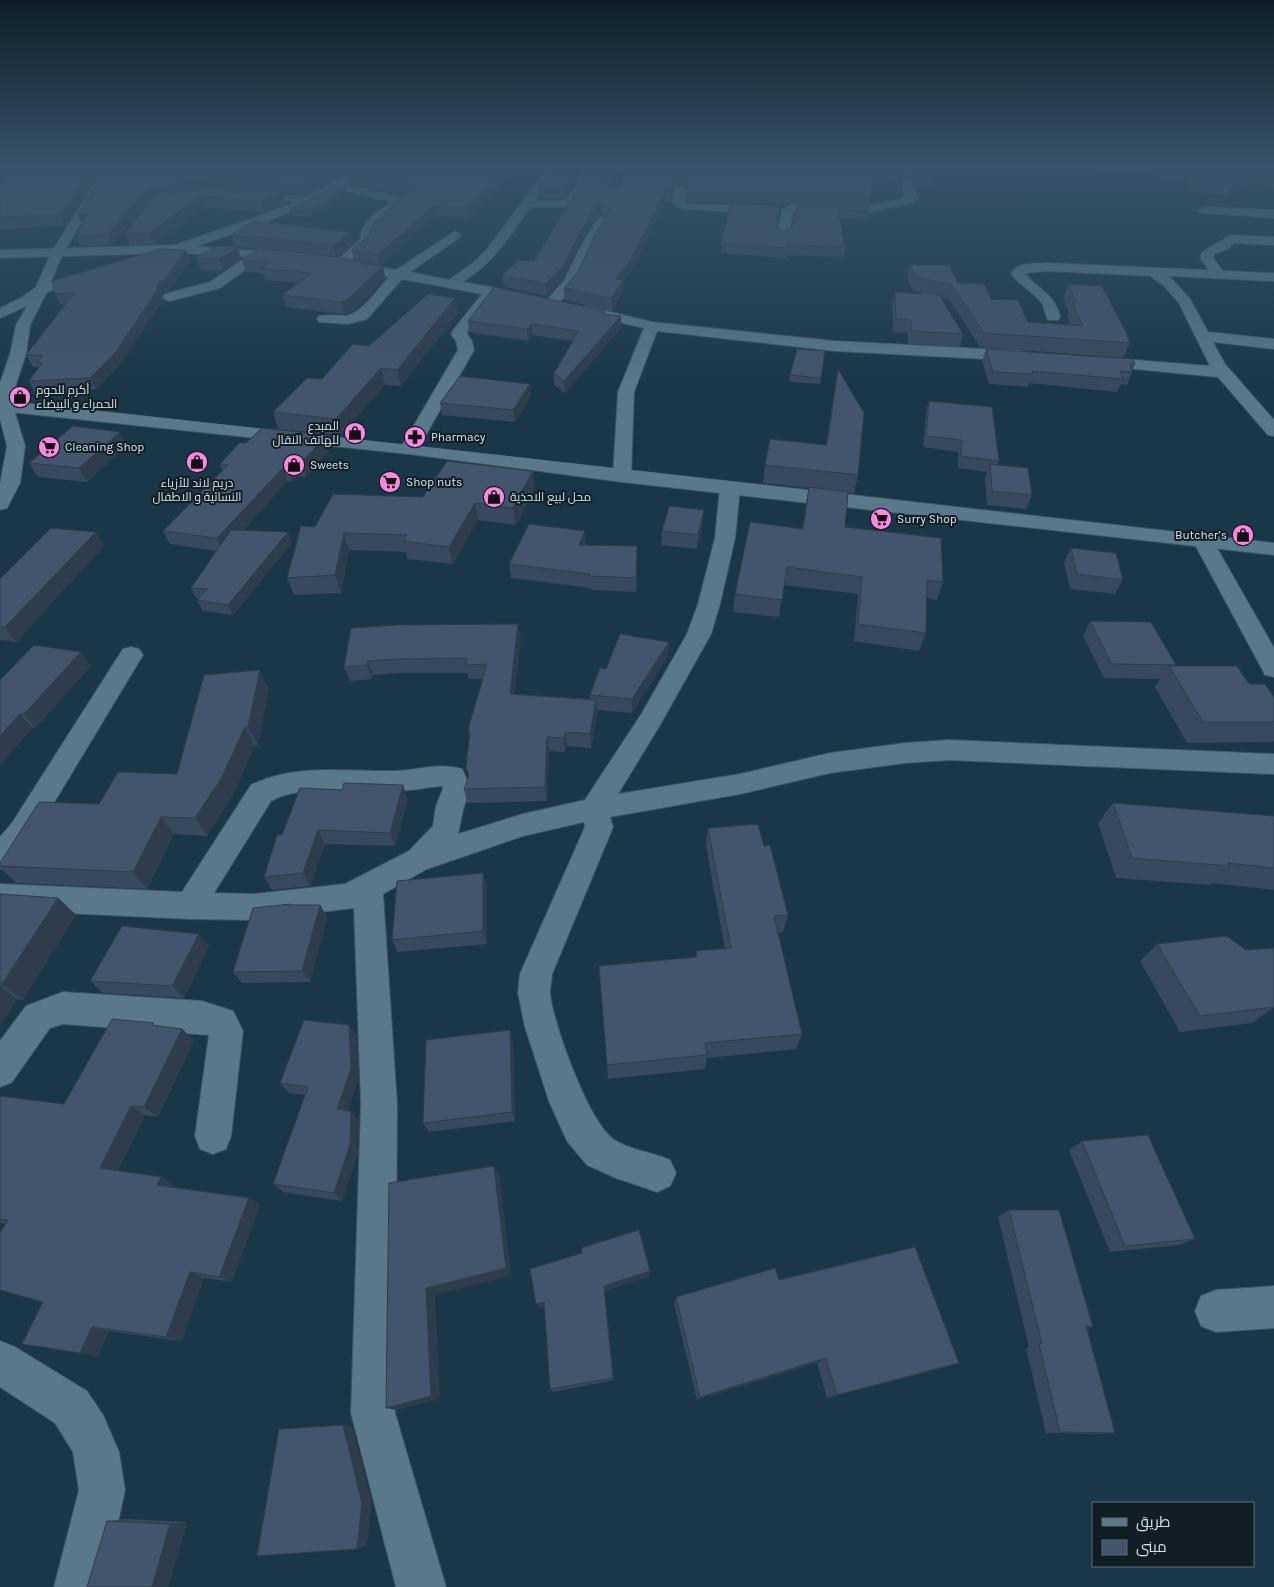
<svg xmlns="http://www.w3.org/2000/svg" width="1274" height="1587" font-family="Karla,Cairo,sans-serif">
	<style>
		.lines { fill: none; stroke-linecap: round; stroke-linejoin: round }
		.minor-casing { stroke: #3c5562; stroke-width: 2 }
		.tertiary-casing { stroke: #3c5562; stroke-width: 2 }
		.minor { fill: #597889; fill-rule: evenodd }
		.tertiary { fill: #597889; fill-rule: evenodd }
		.wall { fill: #39495d }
		.shaded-wall { fill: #2e3c4c }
		.building { fill: #42556c; stroke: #2e3c4c }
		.labels { text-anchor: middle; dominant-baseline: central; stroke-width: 4; stroke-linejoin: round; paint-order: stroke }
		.far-poi-label { font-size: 12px; fill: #d4e4ee; stroke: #101d24; text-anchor: start }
	</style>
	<rect width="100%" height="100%" fill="#1a3747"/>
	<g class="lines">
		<g class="minor-casing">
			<path id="minor" d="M578,165L625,166L630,169L625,172L589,170L592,173L574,205L567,207H530C508,239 496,260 463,282L527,294L534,298L527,302L495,296L468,330L467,334L472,341L474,350L418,449L415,453L409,454L403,453L400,449L458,350L456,341L451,334L454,329L482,294L402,279L367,319L348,324L319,322L317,319L319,316C328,314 337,316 346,316C361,314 379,288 389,277L336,266L334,263L360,240L363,227L373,215L393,202L332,188L330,186L336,183L396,196L405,201L401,208L381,221L375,228L370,244L350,261L396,270L455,231L461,235L459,238L410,272L449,280L473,263L487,249L547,169ZM583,171L566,201H535L554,174Z
				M902,165H912V182L918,199L913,203L869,212L796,211L794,212L787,239L783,240L777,236L782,210L790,205L869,206L905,198L902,182Z
				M680,186L686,189L685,202L691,204L766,206L772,210L766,214L686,209L676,206L672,200L674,189Z
				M246,192L309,197L315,200L309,203L242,197L240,195L242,193Z
				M1205,207L1274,210V218L1201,213L1199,211L1201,209Z
				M602,217L608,221L593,246L577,283L556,306H546L544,303L564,281L581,246L598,218Z
				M1231,235L1274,237V245L1234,243L1228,249L1214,254L1213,258L1223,271L1274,273V281L1169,276L1190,299L1208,332L1274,339V349L1213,342L1225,364L1274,420V436L1268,435L1218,377L1092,365L1090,362L1092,359L1098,357L1210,366L1179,303L1164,286L1150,276L1047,271L1025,273C1038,290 1055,293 1060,317L1058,320H1048C1044,314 1045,307 1041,302C1032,291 1019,285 1011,274C1017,261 1035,264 1047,263L1209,270L1200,258L1202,252Z
				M177,245L288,253L294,257L288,261L262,258L220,288L170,301L165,300L163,297L165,294L210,282L246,257L177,253L0,258V250Z
				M586,306L652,322L835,341L1022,351L1028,353L1030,356L1028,359L1022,361L835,351L657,331L634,392L631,476L629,480L622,482L615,480L613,476L618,392L644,328L581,313L579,310L581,307Z
				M5,401L11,402L13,406L25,446L20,483L7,508L0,510V484L7,446L0,419V402Z
				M730,482L737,484L740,488L735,538L720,604L711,634L660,725L618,794L740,774L830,753L905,743L949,740L1274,754V774L949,760L905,763L830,773L740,794L610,817L613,827L552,974C552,980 550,987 550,993C553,1024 588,1120 613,1139C628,1150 653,1152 670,1160L676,1173L670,1186L657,1192L616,1178L587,1165L567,1141L549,1101L525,1027L518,993L520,974L585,827L584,822L523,836L427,869L383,894L397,1104L395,1413L446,1587H396L351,1413L361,1104L354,908L254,920L190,919L0,910V884L182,892L251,785C296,763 348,772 396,771C418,770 440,762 462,769L471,789L464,806L458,834L523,814L585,800L642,713L687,634L698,604L715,538L720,488L723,484ZM442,786L443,789L436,806L433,826L409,851L345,884L254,894L214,893L271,801C304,783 359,792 396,791C412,791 427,787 442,786Z
				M1203,535L1210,537L1213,541L1274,648V677L1265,675L1262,669L1193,541L1196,537Z
				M131,647L139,649L143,655L32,839L10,866L0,869V837L12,823L123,649Z
				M63,992L202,1001L233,1011L243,1031L231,1136L226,1149L213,1154L200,1149L195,1136L209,1035L63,1024L50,1028L12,1082L0,1087V1041L26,1006Z
				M1274,1286V1328L1216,1332L1201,1326L1195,1311L1201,1296L1216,1290Z
				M0,1341L15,1347L87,1391L103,1415L112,1436L119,1452L125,1490L104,1587H54L79,1490L73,1452L55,1423L0,1387Z"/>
		</g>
		<g class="tertiary-casing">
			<path id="tertiary" d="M106,165H116L63,253L51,282L89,271L96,275L94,278L47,292L30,325L26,354L16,384L14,402C434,446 854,496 1274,543V555L622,482L409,454L0,411V383L10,354L16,325L27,306L0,318V308L21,298L36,287L51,253Z
				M357,165H368L339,189L307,205L258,225L148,263L143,264L136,260L138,257C170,247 202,236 233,225C277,210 320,195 357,165Z"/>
		</g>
		<use href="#minor" class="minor"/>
		<use href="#tertiary" class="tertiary"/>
	</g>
	<path class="wall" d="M104,165L66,226L0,229V186Z
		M109,165H354L305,195L283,193L286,203L264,213L205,207L153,245H130L125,234L157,196H156L142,208L112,245L81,246L76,236L82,224L78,215Z
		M359,165H520L468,218L436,216L380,265L354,260L352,250L369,235L407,194L389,192L350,184L348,175Z
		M592,165H616V174L609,188L620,187L629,165H902L903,173L900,183L872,182L869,204L691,202L687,201V187L679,184L673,187L671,202H665L631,271L623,281V292L612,311L564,300V288L578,272L606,217L602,215L596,217L579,245L562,280L547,296L504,287L502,275L534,261Z
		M913,165H933L934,175L932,185L915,184Z
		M1045,165H1156L1154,171L1046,168Z
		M1159,165H1274V188L1233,183L1228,195L1189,191L1186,179L1158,177L1157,171Z
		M580,173L565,199L540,198L539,189Z
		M346,188L347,193L312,217L291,215L289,210Z
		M798,204L869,211L868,220L840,218L845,247L844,257L786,255V258L721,253V243L779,215L777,227L783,232L792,227Z
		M232,235L353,244L336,257L366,265L385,278L350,313L344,314L286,307L282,295L298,283L265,280L263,273L246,272L242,260L258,249L238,247L241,259L223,271L201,270L196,258L235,247Z
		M186,250L190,260L169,291L163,293L161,296L163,300L120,365L96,389L35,393L29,381L39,367H33L26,355L66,304H60L55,294Z
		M910,265L958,283L991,299L1028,322L1071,325L1067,316L1069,312L1063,298L1068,284L1130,343L1123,358L980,347L949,299L940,297L963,334L960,347L908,344V333L893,332L892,304L895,292L921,294V293L913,291L907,278Z
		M455,298L458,313L401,386L385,385L341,435L278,429L273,412L369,346Z
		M605,311V314L621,316V328L565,393L554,385V373L573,341L533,335L528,341L469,332L468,321Z
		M986,349L1135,364L1127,385L1121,384L1117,392L1029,383L1028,387L989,384L982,361Z
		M825,351L820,384L789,382L790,375Z
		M838,369L858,475L854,493H848L845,527L943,582L937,600L927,598L926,633L919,651L854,641L858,594L784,585L779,617L733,612L735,594L802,529L809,488L763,483L765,465L826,445Z
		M531,396L515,422L442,415L440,403Z
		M929,401L999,461L997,465L1032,495L1026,509L987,505L985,478L987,472L958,468V452L923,447L926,412Z
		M327,435L331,448L306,477L297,476L292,482L287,481L243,531L292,543L233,615L203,611L197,600L199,598H196L191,588L216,551L170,544L163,531L222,471L220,464L246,443Z
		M126,445L87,482L38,477L29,463Z
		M533,471L535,487L516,525L478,520L453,564L407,559L406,552L349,550L341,593L294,595L287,578L315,527L423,497Z
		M703,524L697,549L661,545L662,531Z
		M586,545L637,561L636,592L591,590V588L511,578L509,564Z
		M104,546L16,642L0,640V579Z
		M1071,548L1123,580L1115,594L1070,589L1064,562Z
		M1090,621L1176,665L1175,666L1249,684L1274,697V741L1273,742L1187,743L1155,687L1160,679L1104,678L1083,636Z
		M351,628L521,638L514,694L590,699V695L606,669L669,642L668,656L632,713L597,710V714L591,748L567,746L565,752L549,751L547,801L467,803L464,789L469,778L466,767L469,738L468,730L483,679H469L467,673H402L373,675L372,679L350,681L344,667Z
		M91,666L35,728H32L0,765V680Z
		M269,689L258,745L255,746L232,797L207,836L174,834L147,889L16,883L0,868V863L99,804L177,774Z
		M408,799L395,846L325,844L310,886L272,890L264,877L282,835Z
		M1113,803L1274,816V890L1212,883L1210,885L1116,878L1098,823Z
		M708,828L764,846L788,915L783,932L778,933L802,1034L796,1049L707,1058L705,1069L608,1079L599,966L696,957V951L725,949L706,846Z
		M483,873L487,886V944L397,952L392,940Z
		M0,894L58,898L76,915L23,1000L17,999L0,1026Z
		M291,904L292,905H320L327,918L310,982L242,983L233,972Z
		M199,934L209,946L184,998L103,993L90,981Z
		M1157,944L1246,950L1274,1007L1252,1023L1180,1032L1140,961Z
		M349,1025L357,1036L358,1080L348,1110L359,1120L358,1153L342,1201L283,1192L273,1184L305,1095L289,1093L280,1083Z
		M157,1026L182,1029L194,1040L158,1117L145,1115L118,1170L161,1177L174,1185L173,1187L249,1198L260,1205L232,1282L204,1278L181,1341L109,1331L98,1356L22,1344L43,1302L5,1224L0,1223V1096L64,1104Z
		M513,1041L515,1121L429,1132L423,1123Z
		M1082,1141L1195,1239L1179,1245L1110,1252L1069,1150Z
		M1009,1210L1093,1327L1087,1328L1115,1433L1099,1434L1046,1433L1026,1348L1029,1347L998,1217Z
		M650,1271V1276L604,1291L614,1380L553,1392L550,1389L545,1307L539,1308Z
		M779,1280L959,1363L827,1398L817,1363L697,1400L674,1304L676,1297Z
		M126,1519L187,1522L168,1587H87L107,1521Z"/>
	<path class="shaded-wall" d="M93,165H104L66,226L61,215Z
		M337,165H354L305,195L303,186Z
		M511,165H520L468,218L467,208Z
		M579,165L580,173L565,199L564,190Z
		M615,165H616V174L606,195V185Z
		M680,174L679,184L673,187L671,202V191L673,177Z
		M209,179L212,188L156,196L142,208L112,245L108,235L138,198L152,187Z
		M346,188L347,193L312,217L311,212Z
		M665,191V202L631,271L623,281V292L612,311L611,299L616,279Z
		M283,192L286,203L264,213L261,202Z
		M201,196L205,207L153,245L149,233Z
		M601,205L602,215L596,217L579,245L562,280L547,296L546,284L596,206Z
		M434,206L436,216L380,265L377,255Z
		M87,214L82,225L78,215Z
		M350,232L353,244L336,257L334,245Z
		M238,247L241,259L223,271L219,259Z
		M186,250L190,260L169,291L163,293L161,296L163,300L120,365L96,389L90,378L157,285Z
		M383,266L385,278L350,313L344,314L341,302Z
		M455,298L458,313L401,386L397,370Z
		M621,316V328L565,393L564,381Z
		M532,324L533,335L528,341L527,329Z
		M381,368L385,385L341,435L336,419Z
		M530,384L531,396L515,422L513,410Z
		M120,432L126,445L87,482L79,468Z
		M327,435L331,448L306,477L301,463Z
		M292,462L297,476L292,482L287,468Z
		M283,468L287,481L224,552L217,538Z
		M533,471L535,487L516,525L513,508Z
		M475,503L478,520L453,564L449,547Z
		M704,510L703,524L697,549L698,535Z
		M585,531L586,545H579Z
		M96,532L104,546L16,642L5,627Z
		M288,532L292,543L233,615L228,605Z
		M344,533L349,550L341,593L335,575Z
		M518,624L521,638L513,708L510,694Z
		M669,642L668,656L632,713V699Z
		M81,652L91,666L35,728L24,714Z
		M368,661L373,675L372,679L367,665Z
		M260,670L269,689L258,745L248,727Z
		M596,700L597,714L591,748L590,734Z
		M20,714L32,728L0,765V736Z
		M245,727L255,746L232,797L207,836L195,818Z
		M565,732L567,746L565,752L564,738Z
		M547,737L549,751L547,801L545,787Z
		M403,785L408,799L395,846L390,833Z
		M161,817L174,834L147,889L133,872Z
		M318,830L325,844L310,886L303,873Z
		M483,873L487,886V944L483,931Z
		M58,898L76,915L23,1000L2,984Z
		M320,905L327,918L310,982L302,971Z
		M199,934L209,946L184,998L172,986Z
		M0,986L17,999L0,1026Z
		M349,1025L357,1036L358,1080L345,1118L337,1109Z
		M182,1029L194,1040L158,1117L144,1107Z
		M510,1030L513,1041L515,1121L512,1112Z
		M131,1106L145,1115L115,1176L100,1168Z
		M351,1111L359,1120L358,1153L342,1201L334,1193Z
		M494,1166L500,1177L511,1276L435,1295L440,1399L397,1410L386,1408L426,1288Z
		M161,1177L174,1185L171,1193L157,1185Z
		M249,1198L260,1205L232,1282L219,1277Z
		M650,1271V1276L604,1291L614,1380L604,1286Z
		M190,1272L204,1278L181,1341L166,1337Z
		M544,1302L547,1306L539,1308L536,1304Z
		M92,1327L109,1331L98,1356L80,1353Z
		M826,1358L817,1363L697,1400L700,1397Z
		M959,1363L944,1368L827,1398L837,1395Z
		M343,1425L352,1426L372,1502L367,1546L357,1549Z
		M187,1522L168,1587H152L170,1524Z"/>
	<path class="building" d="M18,165H93L61,215L0,217V186Z
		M109,165H337L303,186L209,179L152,187L138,198L108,235L76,236L87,214L78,215Z
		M359,165H511L467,208L434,206L377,255L352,250L369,235L374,222L417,185L387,183L348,175Z
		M573,165H579L564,190L539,189L554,167Z
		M592,165H615L606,185L610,188L620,187L629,165H902L903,173L873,172L871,194L692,192L687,190V177L680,174L673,177L671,191H665L631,259L616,279L623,280L611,299L564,288L578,272L594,236L609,211V209L601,205L596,206L579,234L562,268L546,284L502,275L518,260L534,261Z
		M916,165H933L934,175L917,174Z
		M1162,165H1231L1274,168V177L1228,172L1233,184L1193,180L1190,169L1163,167Z
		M338,186L346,188L311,212L289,210Z
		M208,187L283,192L261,202L201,196L149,233L125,234L148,203L160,194Z
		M731,204L780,206L776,226L783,232L792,227L798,204L870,205L869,211L838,209L845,247L787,245V248L721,243Z
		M253,221L350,232L334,245L232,235Z
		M216,246L238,247L219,259L196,258Z
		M259,248L337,257L366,263L364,264L383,266L346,301L341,302L282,295L312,273L261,268L270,262L242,260Z
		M160,249L186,250L164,281L159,282L157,285L158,289L115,353L90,378L29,381L42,363H37L43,355H26L75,292L55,294L52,281Z
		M910,265H949L958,283L984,284L991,299L1018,300L1028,322L1083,326L1072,302H1076L1068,284L1102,286L1125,330L1130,343L984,333L952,285L916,277Z
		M494,287L605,311L603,314L621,316L564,381L554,373L579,331L532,324L527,329L468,321Z
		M895,292L922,294L921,292L939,295L963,334L911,331V320L896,319Z
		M428,294L455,298L397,370L381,368L336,419L273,412L307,378L322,379L353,344L369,346Z
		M797,349L825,351L821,378L790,375Z
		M986,349L1133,359L1135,364H1130L1132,372L1120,371L1123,379L1032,371L1033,374L993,372Z
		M838,369L864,413L858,475L765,465L770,439L827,445Z
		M460,376L530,384L513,410L440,403Z
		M929,401L992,407L999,461L961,456L962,440L926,436Z
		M73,426L120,432L79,468L29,463Z
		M262,428L327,435L301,463L292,462L287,468H283L217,538L163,531L228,465L220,464L239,443H246Z
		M447,461L533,471L513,508L475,503L449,547L403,541L407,535L344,533L335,575L287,578L301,526L315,527L333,494L423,497Z
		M990,464L1028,468L1032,495L992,491Z
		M809,487L848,492L845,527L941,538L943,582L927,580L926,633L858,624L862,577L787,567L782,600L735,594L750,522L803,529Z
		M669,506L704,510L698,535L662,531Z
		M529,524L585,531L579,545L637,546L636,578L590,576V574L509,564Z
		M51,528L96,532L5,627H0V579Z
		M231,530L288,532L228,605L197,600L208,589L191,588Z
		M1071,548L1116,553L1123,580L1077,574Z
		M1090,621L1151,622L1176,665L1112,664Z
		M518,624L510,694L596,700L590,734L565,732L564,738L547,737L545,787L464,789L469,776L466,767L470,731L468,730L487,664L466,665L467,658L398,659L368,661L367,665L344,667L351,628L396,625Z
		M620,634L669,642L632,699L590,695L600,668L606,669Z
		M34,645L81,652L24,714H20L0,736V680Z
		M1169,666H1237L1249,684H1265L1274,697V722H1203Z
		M260,670L248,727H245L221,779L195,818L161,817L133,872L0,866V863L39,802L99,804L118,772L177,774L204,675Z
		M344,783L403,785L390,833L318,830L303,873L264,877L277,835H282L300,788L342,790Z
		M1113,803L1274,816V868L1228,863L1229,866L1132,858Z
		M758,824L764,846L770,845L788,915L774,916L802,1034L705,1043L707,1055L607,1065L599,966L697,957L696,951L731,948L708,828Z
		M483,873V931L392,940L397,881Z
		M0,894L58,898L2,984L0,983Z
		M291,904V905H320L302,971L233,972L253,908Z
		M122,926L199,934L172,986L90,981Z
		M1227,936L1246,950L1274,948V1007L1200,1016L1157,944Z
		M112,1019L154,1023L152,1025L182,1029L144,1107L131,1106L100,1168L161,1177L157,1185L249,1198L219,1277L190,1272L166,1337L92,1327L80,1353L22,1344L43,1302L0,1290V1233L8,1220L0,1219V1096L64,1104Z
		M304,1020L349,1025L351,1069L337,1109L351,1111L350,1145L334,1193L273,1184L308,1087L280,1083Z
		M510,1030L512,1112L423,1123L426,1040Z
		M1148,1135L1195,1239L1125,1246L1082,1141Z
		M494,1166L506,1268L426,1288L431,1396L386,1408L389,1183Z
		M1009,1210H1059L1093,1327L1086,1326L1115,1433L1060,1432L1039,1344H1042Z
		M639,1230L650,1271L604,1286L613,1378L550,1389L544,1302L536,1304L530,1269L582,1253L581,1248Z
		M915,1247L959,1363L837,1395L826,1358L700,1397L676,1297L775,1268L779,1280Z
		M343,1425L362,1503L357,1549L257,1556L279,1429Z
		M107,1521L170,1524L152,1587H87Z"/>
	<linearGradient id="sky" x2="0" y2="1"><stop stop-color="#0e1e27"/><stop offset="0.43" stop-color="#385369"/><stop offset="1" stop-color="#385369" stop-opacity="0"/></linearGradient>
	<rect width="1274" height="387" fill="url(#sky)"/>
	<defs>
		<g id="shop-disc" transform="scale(1.125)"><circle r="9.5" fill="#fc86e3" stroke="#101d24"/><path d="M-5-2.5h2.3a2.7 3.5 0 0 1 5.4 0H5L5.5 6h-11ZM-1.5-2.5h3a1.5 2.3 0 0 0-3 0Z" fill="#111"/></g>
		<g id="pharmacy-disc" transform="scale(1.125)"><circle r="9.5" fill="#fc86e3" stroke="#101d24"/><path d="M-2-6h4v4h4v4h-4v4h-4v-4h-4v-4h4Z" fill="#111"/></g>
		<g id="supermarket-disc" transform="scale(1.125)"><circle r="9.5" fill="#fc86e3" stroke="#101d24"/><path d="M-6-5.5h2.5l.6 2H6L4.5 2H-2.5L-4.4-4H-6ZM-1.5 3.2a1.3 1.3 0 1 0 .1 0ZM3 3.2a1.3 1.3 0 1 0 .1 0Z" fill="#111"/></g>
	</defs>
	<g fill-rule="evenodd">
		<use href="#shop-disc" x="20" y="397"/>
		<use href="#shop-disc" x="355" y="433"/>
		<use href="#pharmacy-disc" x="415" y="437"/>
		<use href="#supermarket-disc" x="49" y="447"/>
		<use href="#shop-disc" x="197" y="462"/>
		<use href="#shop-disc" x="294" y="465"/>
		<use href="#supermarket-disc" x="390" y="482"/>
		<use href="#shop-disc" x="494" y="497"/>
		<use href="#supermarket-disc" x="881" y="519"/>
		<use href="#shop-disc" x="1243" y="535"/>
	</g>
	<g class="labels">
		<g class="far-poi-label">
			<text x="36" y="390">أكرم للحوم<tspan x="36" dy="14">الحمراء و البيضاء</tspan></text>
			<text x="339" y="426" text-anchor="end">المبدع<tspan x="339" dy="14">للهاتف النقال</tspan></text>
			<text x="431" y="437">Pharmacy</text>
			<text x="65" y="447">Cleaning Shop</text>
			<text x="310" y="465">Sweets</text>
			<text x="406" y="482">Shop nuts</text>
			<text x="197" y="483" text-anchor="middle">دريم لاند للأزياء<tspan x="197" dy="14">النسائية و الاطفال</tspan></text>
			<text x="510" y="497">محل لبيع الاحذية</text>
			<text x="897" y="519">Surry Shop</text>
			<text x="1227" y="535" text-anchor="end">Butcher’s</text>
		</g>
	</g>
	<rect x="1092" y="1502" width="162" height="65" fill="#101d24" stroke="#5e6d75"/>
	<rect x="1102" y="1518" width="25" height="8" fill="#597889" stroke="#5e6d75"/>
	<text x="1136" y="1527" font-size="15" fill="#d4e4ee">طريق</text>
	<rect x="1102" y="1540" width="25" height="15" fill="#42556c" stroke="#5e6d75"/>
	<text x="1136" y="1552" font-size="15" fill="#d4e4ee">مبنى</text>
</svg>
